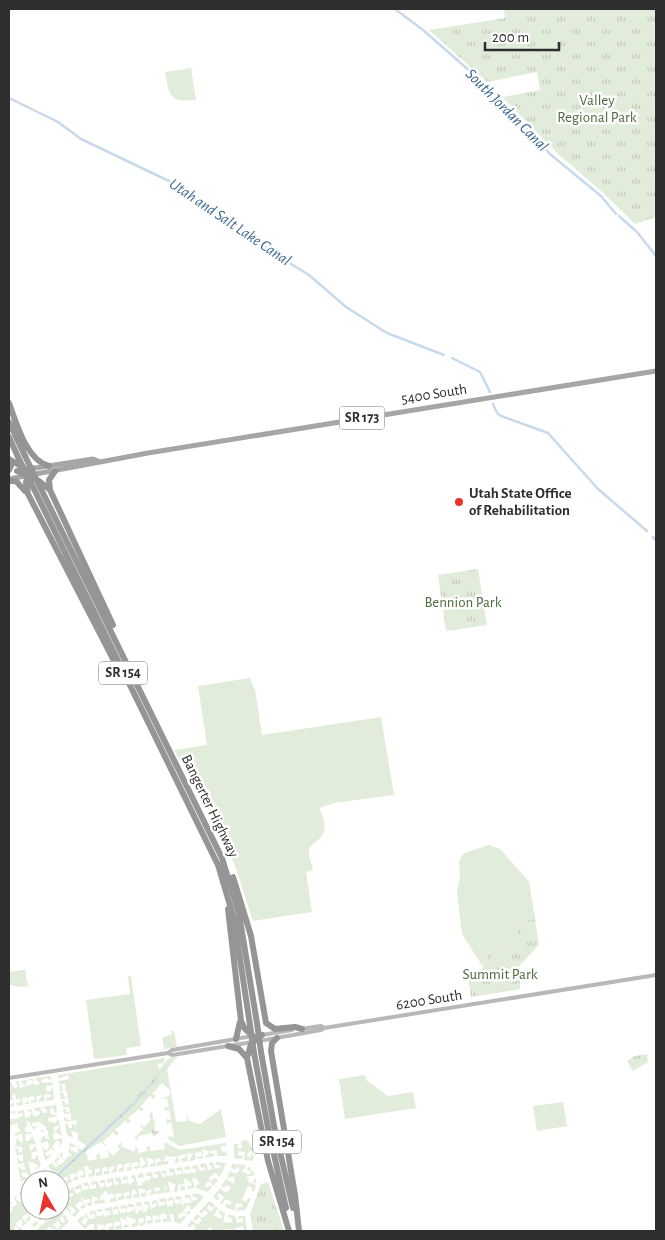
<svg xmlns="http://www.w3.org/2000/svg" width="665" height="1240" font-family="'Alegreya Sans',sans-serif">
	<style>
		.green { fill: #e2ecdb }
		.park { fill: url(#park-tufts) }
		.water { fill: url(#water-ripples) }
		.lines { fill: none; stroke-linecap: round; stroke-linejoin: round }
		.canal { stroke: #c7daec; stroke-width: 2.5 }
		.secondary { stroke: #b8b8b8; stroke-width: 4 }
		.primary { stroke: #a6a6a6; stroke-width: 5 }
		.highway { stroke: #959595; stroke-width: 6 }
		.highway-bridge { stroke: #959595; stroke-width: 6 }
		.poi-dot { fill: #e8332d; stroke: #fff; stroke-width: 2 }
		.labels { text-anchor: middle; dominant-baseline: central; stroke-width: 5; stroke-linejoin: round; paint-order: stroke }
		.shield { fill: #fff; stroke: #6d6d6d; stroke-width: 1 }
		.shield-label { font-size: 14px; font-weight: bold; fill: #2e2e2e }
		.park-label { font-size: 15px; fill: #4c6b3b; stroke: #fff }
		.street-label { font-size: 15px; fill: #2e2e2e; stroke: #fff }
		.poi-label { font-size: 15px; font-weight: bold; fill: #2e2e2e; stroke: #fff; text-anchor: start }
		.water-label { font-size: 16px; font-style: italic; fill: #3b6692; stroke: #fff }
	</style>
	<defs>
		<pattern id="park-tufts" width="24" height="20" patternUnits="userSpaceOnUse" patternTransform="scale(1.25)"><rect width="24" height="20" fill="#e2ecdb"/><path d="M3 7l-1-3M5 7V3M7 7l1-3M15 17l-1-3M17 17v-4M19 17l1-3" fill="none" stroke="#c2cbbc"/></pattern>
		<pattern id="water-ripples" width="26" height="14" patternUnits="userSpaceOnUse" patternTransform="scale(1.25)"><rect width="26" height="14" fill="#c7daec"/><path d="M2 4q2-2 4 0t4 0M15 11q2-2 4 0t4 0" fill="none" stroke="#abbbcb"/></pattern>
	</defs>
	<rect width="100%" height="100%" fill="#fff"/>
	<path class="green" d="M191,68L196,100C169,103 169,95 165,72Z
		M250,678L255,690L262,735L381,717L394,795L334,803L319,808C336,840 310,840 309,850C308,856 312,864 313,870L306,872L312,912L253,921L234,863L210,813L174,750L207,745L198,686Z
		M489,845L500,849L529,882L535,919L515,922L518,939L510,946L490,949L483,967L462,934L457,893L460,875L459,861L464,853Z
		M128,976H131L141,1046L126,1048L127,1055L94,1059L86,1000L130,994Z
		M171,1031H174L177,1047L164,1049L162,1038L172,1034Z
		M177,1057L167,1069L176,1122L187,1121L186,1114L189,1121L200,1124L221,1109L226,1137L179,1146L168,1139L169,1136L174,1137L171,1122L167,1124L166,1119L171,1120L169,1110L165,1111L164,1107H169L167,1098L161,1099L170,1095V1090L162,1083L152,1094L156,1096L153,1099L150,1096L140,1107L144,1109L141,1112L139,1109L128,1118L131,1121L128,1124L126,1120L115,1130L119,1133L116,1136L113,1132L103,1142L106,1145L105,1146L101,1142L91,1148L92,1150L89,1149L86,1152L88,1161L97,1159L96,1155L100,1154V1159L109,1157L108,1150L113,1156L120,1149L117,1146L122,1142L121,1146L134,1152L135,1148H138V1153L148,1151L146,1147L150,1146V1151L165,1149L164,1142L180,1150L226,1143L227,1146H221V1150L225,1153L227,1149V1156H218L216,1150L210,1151V1153L215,1154V1156L205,1158V1156L209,1154L208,1151L202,1149L203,1158L197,1159V1157L202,1156L201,1152L195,1153L196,1160L189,1161L193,1154L187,1153L188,1161L182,1162L181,1159L186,1157V1154L178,1156L179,1162L174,1163L177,1156L170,1157L167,1155L163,1161H168V1164L157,1166V1162L162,1161L159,1158L155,1160L156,1166L150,1167V1164L154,1163V1160L147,1157L148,1167L142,1168V1166L146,1164L142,1157L139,1158L141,1162H140V1168L135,1169L134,1167L139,1165L138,1162L131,1163L132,1170L127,1171V1167H131L129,1162L124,1165V1171L119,1172V1169L123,1167L122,1164L117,1165V1172L111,1173L115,1166L109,1167V1174H104V1171H108L107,1167L102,1168V1175L96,1176V1173L100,1171L99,1168L95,1169V1176L89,1177L88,1174L92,1173V1170H89L88,1166H84L86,1177L81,1178L80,1176L84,1174L83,1171L80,1170L76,1174L79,1179L74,1181L73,1179L76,1176L75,1173L69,1175L72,1182L68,1184L66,1182L69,1179L68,1177H64L62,1181L66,1186L62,1189L60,1187L63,1184L60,1180H45L49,1178L42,1172L46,1168L45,1173L47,1175L53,1172L48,1166L52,1163L55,1167L58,1166L54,1161L58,1157L60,1159L56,1162L59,1165L65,1161L59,1155L63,1152L62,1157L65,1160L69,1155L73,1157L68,1152L70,1147L69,1142L77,1147H71L70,1150L78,1153V1147L82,1150L86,1145L75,1139L78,1140V1133L71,1131L73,1138L67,1135L65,1124H68L69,1128H72V1124L77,1125L76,1120L65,1122L64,1116L68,1120H71V1113L64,1114L63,1109L65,1108L67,1112H70L69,1107H63L62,1101H64L66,1105L69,1104L68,1097L61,1100L60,1093L63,1092L64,1097L68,1096L66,1090L60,1091L59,1085H62V1090L66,1089L65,1084H59L58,1081L69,1079L68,1075L58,1079V1075L165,1058L164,1063L158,1064L159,1070L169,1058Z
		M365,1075L366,1080L388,1096L413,1092L416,1108L345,1119L339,1079Z
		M50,1076L52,1080L46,1078L41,1080L42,1083L52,1082L53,1085L46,1086L47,1092L51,1091L53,1086L54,1100L47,1101L46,1098L51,1097L50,1094L44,1095L45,1101L38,1102L42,1095L36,1096L37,1102L31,1103V1101L35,1100L34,1096L28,1097L29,1104H24L28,1101L27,1097L22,1098L23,1105L17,1106L16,1103L21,1102L20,1099H16L15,1094L12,1095L14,1106L9,1107L13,1103V1100L9,1101V1090L11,1089L9,1082H11L14,1088L18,1087L16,1082H13L18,1081L20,1088L26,1086L20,1081L27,1080L26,1086L33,1084V1081L28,1079H33L34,1085L40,1084L35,1078Z
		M563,1102L567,1126L537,1131L533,1106Z
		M56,1105L57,1113L54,1112L53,1108H50L51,1114L58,1116L48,1118V1121L56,1123L58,1118L60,1125L53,1127L55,1132L60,1126L62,1136L55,1132L53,1133L54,1140L62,1138V1144L59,1146L60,1142L56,1141L52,1147L56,1151L51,1149L45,1153L47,1156L53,1154L45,1161L42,1146L45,1150L49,1149L48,1141L41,1143V1139L45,1135L46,1139H49L47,1129L42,1132L40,1130H45L47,1127L40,1123L41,1119L39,1122L32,1123V1126L37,1127L34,1130L28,1121H26L28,1125L24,1130L28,1133L32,1131L31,1134H25L26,1141L30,1140L32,1136L36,1144L29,1145L31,1151L36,1145L37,1151L31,1153L32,1159H35L37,1154L41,1165L34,1172L38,1165L28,1161L31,1174L29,1176L26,1172L22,1173V1176L28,1178L21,1182L18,1166L22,1170H25L24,1163L18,1164L17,1157L20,1161H23V1154L17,1156L15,1149L18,1148L19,1153L22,1152V1147L15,1146L17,1138L20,1142H23L22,1133L16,1136L14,1134L21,1131L17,1127L18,1123H16L14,1129L15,1123L11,1126L9,1125V1119H16L15,1114L10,1112L15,1111L16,1119L23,1116V1113L18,1114V1111L24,1110L25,1118L30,1117L31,1112L26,1110L31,1109L34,1117L40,1114L39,1111H35L34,1108L40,1107L43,1113H47V1110L42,1107Z
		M247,1140L256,1154L249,1151L247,1156L250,1158L252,1154L254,1156L252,1161L244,1160L245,1152L239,1151L238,1155L243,1156L242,1159L234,1158V1144H238V1148H242L241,1141Z
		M213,1162L215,1169L221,1167L220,1165H216V1162L226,1163L220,1177L215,1173L209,1178L210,1181L215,1178L218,1180L213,1186L209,1181L206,1183L205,1186L207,1188L210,1185L212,1187L208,1192L196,1188V1185L200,1184L196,1178L192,1179L195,1188L188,1189L187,1186H192L191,1183L184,1178L185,1190H181L180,1187L184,1186V1184L178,1185V1191L173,1192L176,1185L168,1181L170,1192L165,1193L164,1189L168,1188L164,1186V1193L157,1194L156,1191L161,1190L159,1187L154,1188L156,1194L149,1195L153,1189L146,1191L147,1196L141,1197V1193H145V1189H138L140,1197L134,1198L133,1195L138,1194L134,1189L131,1192L132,1198L127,1199L126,1196L130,1195L129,1192L123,1193L125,1199L118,1200V1197L122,1196L121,1193L115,1194L117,1201L110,1202V1199L114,1198V1195L111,1193L108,1195L106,1190L100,1197V1200L104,1199L105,1203L95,1204L94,1201L98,1200V1198L92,1196V1205L88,1206L87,1203L91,1202L90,1199L85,1200L81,1197L86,1207L82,1209L80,1207L84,1204L81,1201L75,1205L80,1211L74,1217L72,1215L76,1211L71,1206L68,1208L71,1211L70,1213L60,1202L63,1196L65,1198L62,1201L64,1204L70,1201L64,1194L66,1193L70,1198L74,1194L67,1192L73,1187L76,1194L81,1191L80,1188L76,1190L74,1187L81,1184L82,1190L89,1189L88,1186H84L83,1183L88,1182L90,1189L96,1188V1184L91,1185V1182L97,1181L101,1188L104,1186V1183H100L99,1181L105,1179V1186L108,1187L112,1185V1182L107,1183V1179L113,1178L114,1185L120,1184L114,1178L120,1177L123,1188L122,1184L128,1183L127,1179L123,1180L122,1177L127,1176L129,1185L135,1181L130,1176L135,1175L138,1186L142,1185V1182L145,1183L143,1177L138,1178V1174L143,1173L144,1180L149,1181L151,1176H146V1173L152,1172L153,1178H158V1174H154V1172L160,1171L163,1178L166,1176V1173L162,1174L161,1171L166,1170L167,1176L174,1175V1172L170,1173L169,1169L174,1168L176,1175L182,1174L181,1170L177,1171V1168L182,1167L183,1174L190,1173V1169L185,1170L184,1167L190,1166L191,1173H195L197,1169H193L192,1166L197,1165L200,1171L205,1170V1167L201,1168L200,1164L206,1163L208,1170L213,1169L208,1163Z
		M232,1164L246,1165L242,1171L249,1175L251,1172L247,1169L248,1166L255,1175L246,1177L250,1183L253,1182L256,1177V1183H250L256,1185L254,1192L252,1191V1187L248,1186L242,1200L246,1202L248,1198L251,1199L245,1210L237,1211V1207H242V1203L235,1204L236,1211L225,1207L226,1203L230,1205L232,1202L225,1199L222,1205L220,1203L224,1197L219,1193L217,1196L219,1198L218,1201L213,1197L220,1188L225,1192L229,1191L231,1187L227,1185L224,1188L221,1186L226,1179L234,1184L235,1177L227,1178L230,1171L236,1174L240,1170L237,1166L235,1170L231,1168Z
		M29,1184L30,1186L27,1189L30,1191V1209L27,1213L31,1218L28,1222L26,1220L29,1216L26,1214L23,1216L22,1218L27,1223L23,1226L21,1225L23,1222L21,1219L16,1223V1225L22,1228L21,1231H18V1227L15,1226L14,1231H9V1213L13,1210L9,1205V1203L13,1202L10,1205L12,1208L17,1204L14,1198L17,1195L16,1200L21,1202L24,1198L19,1193L23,1190L22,1195L25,1197L29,1192L25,1188Z
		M192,1194H200L204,1197L192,1210L188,1205L183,1211L186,1213L189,1210L191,1212L188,1215L183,1212L179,1214L178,1216L180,1219L184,1215L186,1217L180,1224L174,1222L173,1214H169L172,1221L163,1222V1219L167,1218V1215L163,1213L159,1216L161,1222L155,1223V1220L160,1219L156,1215L152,1216L153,1223L147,1224V1221L152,1220L150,1216H146L145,1225L140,1226L139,1223L144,1222L143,1218H139L138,1226L132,1227L131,1224L136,1223V1220L126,1216L129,1227L124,1228V1225L128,1224V1221L120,1217L122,1229L116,1230L115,1227L120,1225V1222H114V1230L109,1231L108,1228L113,1226L112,1223H109L105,1225V1231H101L100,1229L105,1228L104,1225L97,1224L98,1231H90V1229H94V1224H90L85,1229L77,1221L82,1216L85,1218L81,1222L85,1225L88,1220L84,1215L86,1213L89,1219H93L95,1217L94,1213L90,1215L89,1212L95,1210L97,1217L103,1215L102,1211L98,1212L97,1209H102L104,1217L111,1214L110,1211H105V1208L112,1207L113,1215L118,1214V1209L113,1210V1207L118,1206L120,1213L126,1212V1208L121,1209L120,1206L127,1205V1213L134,1210V1207H128V1204H134L136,1214H138V1211L142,1210L141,1206H137L136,1203L141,1202L143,1212H146L149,1205H145L144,1202L149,1201L151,1209L157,1206V1203L152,1204V1201L157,1200L159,1206L165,1205V1202H160L159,1199L166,1198L167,1206H173V1200L168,1201V1198L173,1197L175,1204L181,1203L180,1199L176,1200L175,1197L181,1196L182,1207L184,1203H191L189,1198H185V1195H190L191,1201L197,1200V1197H193Z
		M209,1201L215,1205L213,1208L209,1205L207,1208L211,1212L216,1206L218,1209L213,1215L221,1219L223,1216L219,1214L220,1210L225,1213L223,1222L231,1223L232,1219L228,1217L229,1214L235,1216L237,1223L243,1222V1218L238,1219V1216H245L247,1231H242H244L243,1226L234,1229V1231L231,1229L213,1231L210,1227L207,1231H193L196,1227L193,1224L190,1228L187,1225L192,1220L198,1225L202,1220L199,1217L196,1221L193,1219L197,1214L202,1218L208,1213L205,1210L201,1214L199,1212Z
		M48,1210H52L58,1215L61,1211L64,1214L59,1219L63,1223L65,1221L62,1217L65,1215L69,1222L60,1230L58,1228L61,1225L58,1221L53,1225L59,1231L49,1227L45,1231H37L40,1226L38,1224L34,1227L32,1225L36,1221L41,1226L46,1221L43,1218L40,1221L38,1219L43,1215L48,1221L52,1215L50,1212L46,1215L45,1214Z"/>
	<path class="park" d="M504,9H656V217L635,224L601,191L558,154L502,97L540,90L537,72L487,82L429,30L505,18Z
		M478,569L487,625L446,631L438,575Z
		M535,919L539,945L519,966L520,989L471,997L468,977L480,975L490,949L510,946L518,939L515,922Z
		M25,970L28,986L20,987L10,985L9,972Z
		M647,1054L648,1062L633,1071L627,1061L635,1056Z
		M177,1057L135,1105L55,1180H50L124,1111L169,1058Z
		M152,1110L153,1120L157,1119L154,1122L155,1131H159V1133L153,1137L152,1133L138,1136V1140L134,1138L143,1129L140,1126L141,1124L144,1127L151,1120L149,1117Z
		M268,1182L284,1231H253L250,1214L261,1184Z"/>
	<path class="water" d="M172,1059L133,1106L54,1180H51L134,1102Z"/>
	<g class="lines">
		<path class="canal" d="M395,9L423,30L496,94L550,154L601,196L616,214
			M9,98L58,122L81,139L169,181L283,259L309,275L346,307L387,333L444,355
			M619,216L637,232L656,256
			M452,358L480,372L490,392
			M493,404L497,413L501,416L548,433L598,489L647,531
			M653,537L656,540"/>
		<path class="secondary" d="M301,1029L321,1026L324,1028
			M262,1035L292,1030
			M259,1041L321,1030L324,1028L656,975
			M168,1053L172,1055L253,1042
			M9,1078L168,1053L172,1050L253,1036"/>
		<path class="primary" d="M29,469L93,459L98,461
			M9,479L148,453L656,371"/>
		<path class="highway" d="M9,403C16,422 26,460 49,466
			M9,422L25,456
			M9,437L18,457
			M9,459L27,470
			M9,459L11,466L9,470
			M32,468L26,482L28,494L113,659
			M17,471L39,481L50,490
			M55,471L49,480L50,490L113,625
			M9,481H16L25,491
			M33,487L218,865L234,919L250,1025
			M40,487L222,858L239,914L257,1023
			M233,877L251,936L266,1023L275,1029L295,1027L302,1029
			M228,909L241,1021L245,1029L253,1036
			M277,1038L272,1043L271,1051L295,1195L299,1231
			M236,1039L240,1022
			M228,1046L239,1049L247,1058L268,1161L289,1231
			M261,1052L274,1126L293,1208
			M254,1053L268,1128L286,1208
			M247,1058L251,1044L262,1035"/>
		<path class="highway-bridge" d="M25,456L40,487
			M18,457L33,487
			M257,1023L261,1052
			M250,1025L254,1053"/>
	</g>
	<circle class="poi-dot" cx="459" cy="502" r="5"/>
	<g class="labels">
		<g class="shield">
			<rect x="339.5" y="406.5" width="45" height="23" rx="4"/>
			<rect x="99" y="661.5" width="48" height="23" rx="4"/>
			<rect x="253" y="1130.5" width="48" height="23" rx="4"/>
		</g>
		<g class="shield-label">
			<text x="362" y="418">SR 173</text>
			<text x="123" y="673">SR 154</text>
			<text x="277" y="1142">SR 154</text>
		</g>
		<g class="park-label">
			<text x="597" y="100">Valley<tspan x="597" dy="17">Regional Park</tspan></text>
			<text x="463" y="602">Bennion Park</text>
			<text x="500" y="974">Summit Park</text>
		</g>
		<g class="street-label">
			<text transform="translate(434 394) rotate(-9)">5400 South</text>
			<text transform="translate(210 806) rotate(64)">Bangerter Highway</text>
			<text transform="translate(429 1000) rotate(-9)">6200 South</text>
		</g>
		<g class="poi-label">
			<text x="469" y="493">Utah State Office<tspan x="469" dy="17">of Rehabilitation</tspan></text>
		</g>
		<g class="water-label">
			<text transform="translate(507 110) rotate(45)">South Jordan Canal</text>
			<text transform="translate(230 222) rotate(34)">Utah and Salt Lake Canal</text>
		</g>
	</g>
	<rect width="665" height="1240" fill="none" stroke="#2e2e2e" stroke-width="20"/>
	<g transform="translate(45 1195) rotate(351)"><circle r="24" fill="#ffffff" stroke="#ababab"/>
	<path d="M0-4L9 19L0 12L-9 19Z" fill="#e8332d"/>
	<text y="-8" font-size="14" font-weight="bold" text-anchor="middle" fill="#2e2e2e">N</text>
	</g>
	<path d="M485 42v8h74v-8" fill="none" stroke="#2e2e2e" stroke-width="2.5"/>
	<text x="492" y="42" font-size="15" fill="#2e2e2e" stroke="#ffffff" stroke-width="4" paint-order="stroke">200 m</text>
</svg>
